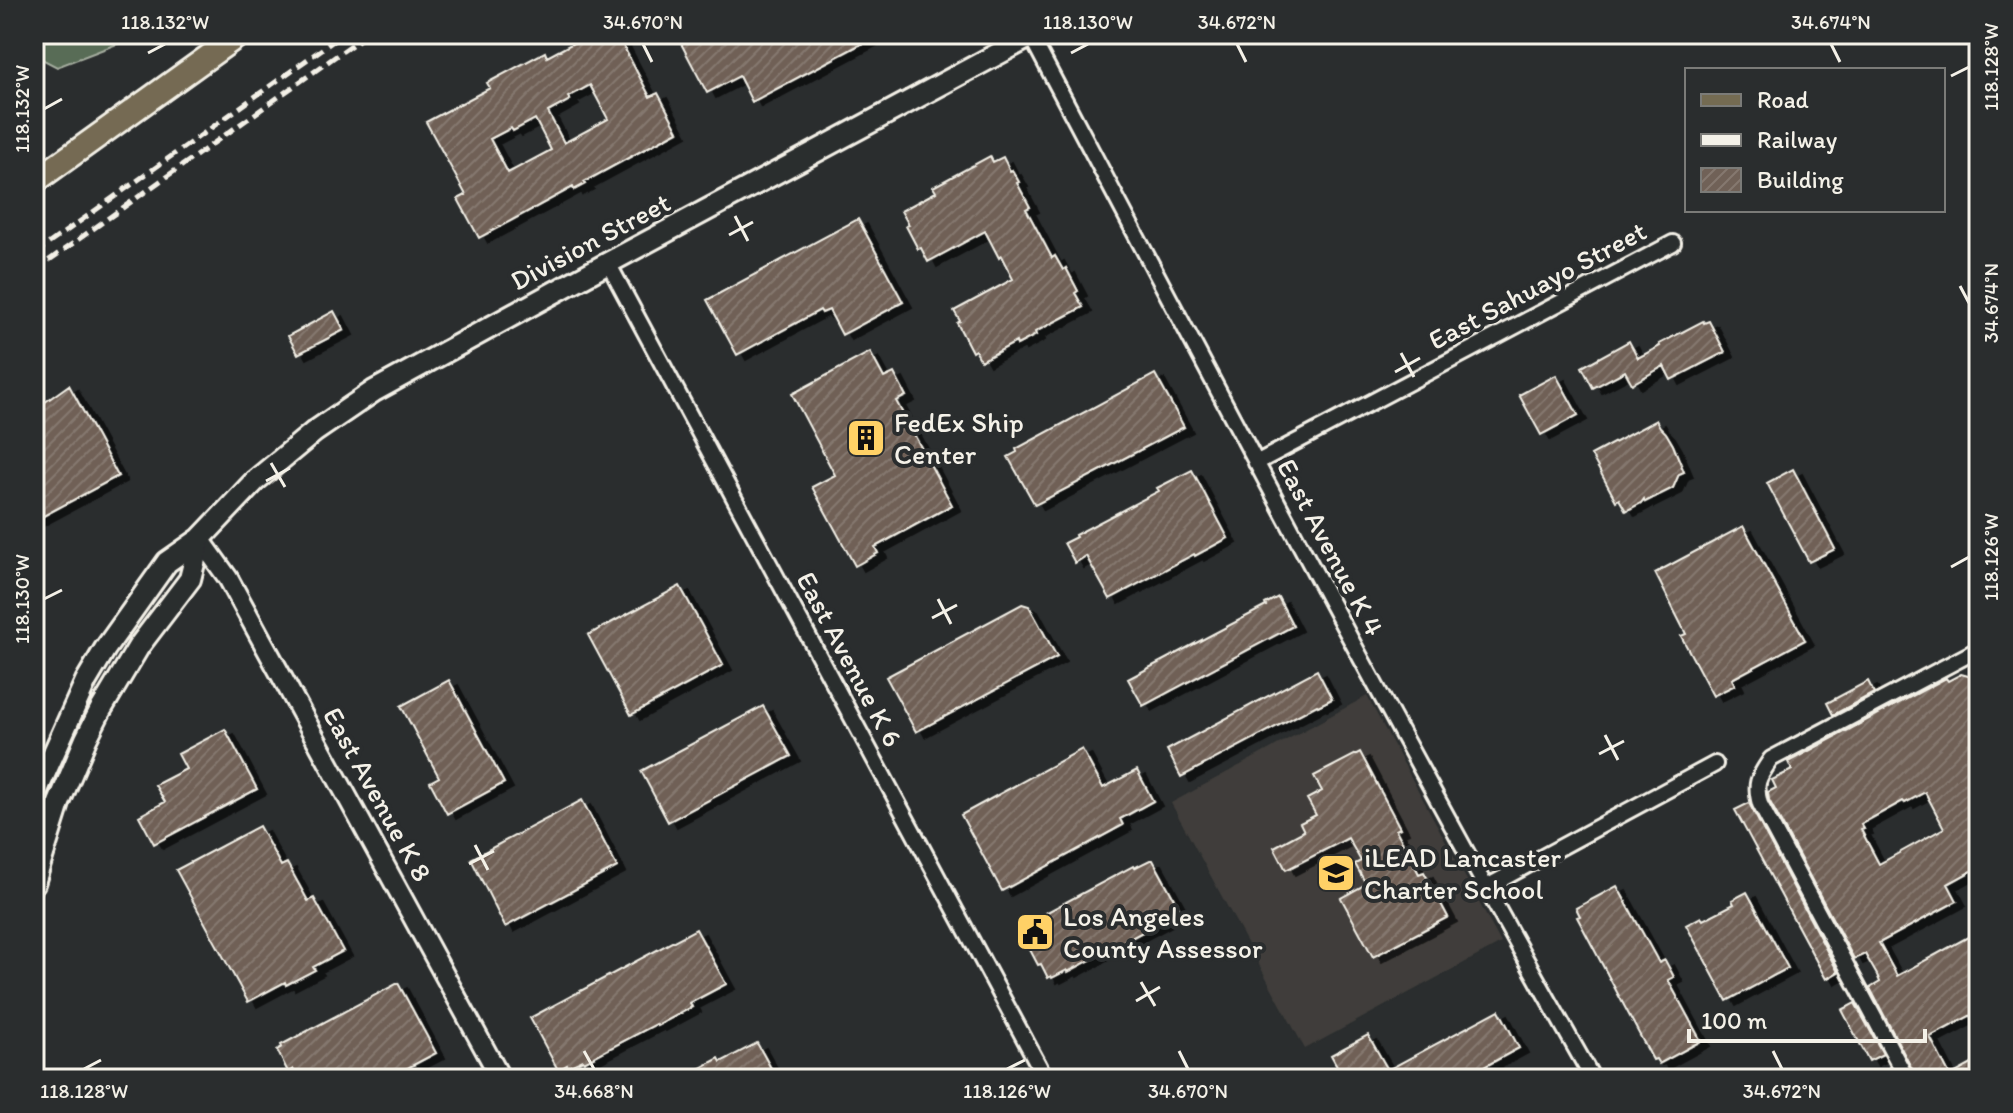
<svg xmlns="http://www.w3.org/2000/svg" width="2013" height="1113" font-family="Itim,sans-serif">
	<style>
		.built { fill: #3f3d3a }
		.grass { fill: #596c57; stroke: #a6aea0; stroke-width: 2 }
		.building { fill: url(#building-hatch); stroke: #f4f1e8; stroke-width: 2; fill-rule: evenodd; filter: url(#shadow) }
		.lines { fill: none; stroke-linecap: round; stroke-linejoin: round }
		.minor-casing { stroke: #f4f1e8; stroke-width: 20 }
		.tertiary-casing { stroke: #f4f1e8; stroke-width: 24 }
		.secondary-casing { stroke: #f4f1e8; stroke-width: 26 }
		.primary-casing { stroke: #f4f1e8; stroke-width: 28 }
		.minor { stroke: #2a2d2e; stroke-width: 14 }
		.tertiary { stroke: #2a2d2e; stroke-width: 18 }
		.secondary { stroke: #2a2d2e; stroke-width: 20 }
		.primary { stroke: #746b52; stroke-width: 22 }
		.rail { stroke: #f4f1e8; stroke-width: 5; stroke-dasharray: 12 6; stroke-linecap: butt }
		.ticks { fill: none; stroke: #f4f1e8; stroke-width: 3 }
		.labels { text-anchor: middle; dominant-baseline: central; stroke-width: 8; stroke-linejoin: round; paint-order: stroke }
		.street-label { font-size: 28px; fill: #f4f1e8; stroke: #2a2d2e }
		.poi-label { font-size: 28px; fill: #f4f1e8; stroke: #2a2d2e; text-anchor: start }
		.neatline { fill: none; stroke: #f4f1e8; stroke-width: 3 }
		.ticks-label { font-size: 20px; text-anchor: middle; fill: #f4f1e8 }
	</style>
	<defs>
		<pattern id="building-hatch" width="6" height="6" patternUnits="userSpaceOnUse" patternTransform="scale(2)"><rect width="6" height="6" fill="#706157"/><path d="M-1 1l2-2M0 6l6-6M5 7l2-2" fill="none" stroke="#85786f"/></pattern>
		<filter id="shadow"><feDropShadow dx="9" dy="5" stdDeviation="0" flood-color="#0009"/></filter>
	</defs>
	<rect width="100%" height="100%" fill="#2a2d2e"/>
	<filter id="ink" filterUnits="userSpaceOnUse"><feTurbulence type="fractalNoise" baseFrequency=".0125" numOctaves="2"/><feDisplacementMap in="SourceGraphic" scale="16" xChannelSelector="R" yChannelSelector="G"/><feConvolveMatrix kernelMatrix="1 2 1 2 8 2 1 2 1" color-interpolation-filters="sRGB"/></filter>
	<g filter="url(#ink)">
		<path class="built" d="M1367,696L1501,943L1305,1049L1171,803Z"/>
		<path class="grass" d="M34,34H143L57,67L34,55Z"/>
		<path class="building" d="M590,34H617L650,97L658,93L678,131L584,182L585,184L574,190L573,187L479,238L458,199L466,195L426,122L490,88L487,83L545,52L547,57ZM590,85L608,119L564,143L548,112L570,100L568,97ZM535,119L551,150L508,173L490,139L511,128L513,131Z
			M676,34H880L752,102L739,76L707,93Z
			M990,156L993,162L1003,157L1010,171L1012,170L1019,182L1017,183L1030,207L1026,209L1052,258L1055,256L1063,270L1066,268L1078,291L1075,293L1083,307L1035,332L1036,335L1017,345L1016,342L981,361L975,350L972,352L957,323L960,321L954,311L1013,279L1001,256L999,258L985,231L928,262L921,248L918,249L906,226L909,225L901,211L936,192L933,187Z
			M858,219L903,302L842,335L829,310L822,313L820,310L737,355L707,300Z
			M334,311L344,330L298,354L288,336Z
			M1703,321L1704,323L1709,321L1725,352L1671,380L1664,366L1632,384L1625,371L1593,388L1582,367L1629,341L1638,358L1660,346L1659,344Z
			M870,352L884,378L894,373L906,396L896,401L952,505L875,547L878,553L855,566L812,487L835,475L792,394Z
			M1155,374L1184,427L1035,505L1008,457L1017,452L1016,449Z
			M1556,375L1578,415L1541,435L1519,395Z
			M69,385L118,476L34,521V410Z
			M1656,420L1660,427L1666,433L1673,445L1684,472L1679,474L1673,488L1645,502L1644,499L1641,503L1626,511L1619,499L1616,501L1591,455Z
			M1793,469L1835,549L1809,562L1767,483Z
			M1192,470L1228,538L1195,556L1194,554L1110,599L1086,556L1075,563L1064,543L1076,537L1075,535L1159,491L1157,488Z
			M1743,526L1805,640L1732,679L1735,685L1713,696L1681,636L1686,634L1655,573Z
			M680,586L723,665L631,715L588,635Z
			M1278,597L1293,626L1143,706L1128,679L1266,606L1265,604Z
			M1022,604L1029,606L1057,657L916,732L886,677Z
			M1317,670L1332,699L1318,706L1317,705L1181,777L1167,750Z
			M1961,674L1979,679V867L1948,884L1957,901L1879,943L1897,976L1979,931V1011L1930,1037L1950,1076L1979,1060V1079H1917L1870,988L1880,982L1877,975L1865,954L1854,959L1769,800L1768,792L1776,788L1772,780L1792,770L1788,762L1946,678L1948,681ZM1925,792L1944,828L1879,864L1861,830L1864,829L1861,824L1903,801L1905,803Z
			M449,680L504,783L447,814L430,782L439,777L401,706Z
			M1868,681L1874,693L1833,715L1827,703Z
			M763,706L791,756L668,822L641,771Z
			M225,729L257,789L154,844L139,816L165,802L155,785L186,769L178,754Z
			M1082,749L1103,788L1137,770L1153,801L1120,819L1123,825L1002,891L961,815Z
			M1360,752L1400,828L1396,830L1419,874L1424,872L1448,917L1373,957L1341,898L1366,884L1355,864L1361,861L1348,838L1286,870L1274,847L1304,831L1300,823L1316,815L1307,799L1322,791L1314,776Z
			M582,800L617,867L505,927L471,859Z
			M1749,803L1838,972L1826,979L1735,810Z
			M259,826L281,866L287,863L308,901L314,898L343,951L313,967L315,970L286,985L285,982L248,1002L176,870Z
			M1150,860H1153L1179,908L1176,909L1177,910L1162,919L1163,921L1068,972L1067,970L1052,978L1051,976L1048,978L1041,964L1038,965L1028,946L1030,944L1023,930L1025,929L1024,927L1039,919L1038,917L1133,866L1134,868Z
			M1617,886L1659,963L1665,960L1674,977L1668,980L1701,1041L1659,1064L1656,1059L1653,1060L1577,917L1580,916L1576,908Z
			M1747,892L1788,968L1727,1001L1686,925L1701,917L1703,920L1734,904L1732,900Z
			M696,929L726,984L690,1003L692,1007L657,1026L656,1024L584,1062L583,1060L568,1067L567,1065L558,1070L530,1018Z
			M398,983L436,1053L387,1079H299L293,1069L288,1072L277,1050L282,1047L281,1045Z
			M1855,1003L1883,1054L1869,1061L1842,1010Z
			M1499,1010L1519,1048L1462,1079H1344L1331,1055L1368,1035L1388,1070Z
			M757,1043L777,1079H680L719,1058L721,1062Z"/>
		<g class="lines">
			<g class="minor-casing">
				<path id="minor" d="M1031,36C1215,385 1398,735 1593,1079
					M608,263L1046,1079
					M1256,463L1673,243
					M1485,888L1715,764
					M1907,1079L1760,804C1754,782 1759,777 1771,759L1979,649"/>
			</g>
			<g class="tertiary-casing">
				<path id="tertiary" d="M200,539L228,578L501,1079"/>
			</g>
			<g class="secondary-casing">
				<path id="secondary" d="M34,797L86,681L105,649L167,562L200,539L255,481L314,432L374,391L608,263L1035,34
					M34,883L59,803L86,739L100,711L139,646L190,579L200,539"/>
			</g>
			<g class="primary-casing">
				<path id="primary" d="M34,182L240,34"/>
			</g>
			<use href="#minor" class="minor"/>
			<use href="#tertiary" class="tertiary"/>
			<use href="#secondary" class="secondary"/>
			<use href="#primary" class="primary"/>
			<path class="rail" d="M34,254L343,34
				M34,271L367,34"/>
		</g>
	</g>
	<path class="ticks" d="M643,44L652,62M1237,44L1246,62M1831,44L1840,62M148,53L165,44M1071,53L1088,44M1951,76L1969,67M44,109L62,99M735,216L748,241M729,235L753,222M1960,286L1969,303M1401,353L1414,377M1395,372L1420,358M271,463L285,487M266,481L290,468M1951,567L1969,557M44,599L62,590M938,599L951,624M932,618L957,605M1605,735L1618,760M1599,754L1624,741M475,845L488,870M469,864L494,851M1141,982L1155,1006M1136,1001L1160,987M584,1051L594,1069M1179,1051L1188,1069M1773,1051L1782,1069M84,1069L101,1060M1007,1069L1025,1060"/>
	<defs>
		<g id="building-square" transform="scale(2)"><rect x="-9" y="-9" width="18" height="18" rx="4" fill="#ffd166" stroke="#2a2d2e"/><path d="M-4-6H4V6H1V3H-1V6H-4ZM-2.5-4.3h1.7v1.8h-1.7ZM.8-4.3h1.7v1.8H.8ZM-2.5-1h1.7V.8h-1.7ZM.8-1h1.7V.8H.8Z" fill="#111"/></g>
		<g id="school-square" transform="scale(2)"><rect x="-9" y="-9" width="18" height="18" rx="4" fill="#ffd166" stroke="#2a2d2e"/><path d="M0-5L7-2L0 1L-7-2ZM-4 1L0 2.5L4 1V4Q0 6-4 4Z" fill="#111"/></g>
		<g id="civic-square" transform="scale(2)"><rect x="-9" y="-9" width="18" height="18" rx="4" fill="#ffd166" stroke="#2a2d2e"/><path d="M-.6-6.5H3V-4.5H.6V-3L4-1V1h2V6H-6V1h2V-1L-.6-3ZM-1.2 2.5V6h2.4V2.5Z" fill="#111"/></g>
	</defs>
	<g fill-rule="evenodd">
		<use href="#building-square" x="866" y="438"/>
		<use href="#school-square" x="1336" y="873"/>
		<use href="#civic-square" x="1035" y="932"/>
	</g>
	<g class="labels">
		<g class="street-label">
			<text transform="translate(590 241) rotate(-28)">Division Street</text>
			<text transform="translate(1537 285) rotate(-28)">East Sahuayo Street</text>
			<text transform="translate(1331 547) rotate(62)">East Avenue K 4</text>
			<text transform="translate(850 659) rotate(62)">East Avenue K 6</text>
			<text transform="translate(378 794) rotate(61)">East Avenue K 8</text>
		</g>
		<g class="poi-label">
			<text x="894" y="422">FedEx Ship<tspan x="894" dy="32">Center</tspan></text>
			<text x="1364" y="857">iLEAD Lancaster<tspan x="1364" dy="32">Charter School</tspan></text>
			<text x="1063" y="916">Los Angeles<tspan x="1063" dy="32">County Assessor</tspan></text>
		</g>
	</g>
	<rect width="2013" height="1113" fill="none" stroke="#2a2d2e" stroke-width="88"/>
	<rect x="1685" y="68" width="260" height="144" fill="#2a2d2e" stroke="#7b7b78" stroke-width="2"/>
	<rect x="1701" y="94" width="40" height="12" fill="#746b52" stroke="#7b7b78" stroke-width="2"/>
	<text x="1757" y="108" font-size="24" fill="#f4f1e8">Road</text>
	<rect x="1701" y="134" width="40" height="12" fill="#f4f1e8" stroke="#7b7b78" stroke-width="2"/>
	<text x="1757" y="148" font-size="24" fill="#f4f1e8">Railway</text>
	<rect x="1701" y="168" width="40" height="24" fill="url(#building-hatch)" stroke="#7b7b78" stroke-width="2"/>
	<text x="1757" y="188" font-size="24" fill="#f4f1e8">Building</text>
	<path d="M1689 1029v12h236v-12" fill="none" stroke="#f4f1e8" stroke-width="4"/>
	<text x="1701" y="1029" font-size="24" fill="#f4f1e8" stroke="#2a2d2e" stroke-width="6" paint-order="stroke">100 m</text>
	<rect x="44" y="44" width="1925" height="1025" class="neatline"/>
	<g class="ticks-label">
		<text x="165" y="29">118.132°W</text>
		<text x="643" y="29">34.670°N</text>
		<text x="1088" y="29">118.130°W</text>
		<text x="1237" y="29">34.672°N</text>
		<text x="1831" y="29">34.674°N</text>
		<text transform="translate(1991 67) rotate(-90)" y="7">118.128°W</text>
		<text transform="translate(22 109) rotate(-90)" y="7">118.132°W</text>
		<text transform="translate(1991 303) rotate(-90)" y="7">34.674°N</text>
		<text transform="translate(1991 557) rotate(-90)" y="7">118.126°W</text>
		<text transform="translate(22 599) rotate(-90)" y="7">118.130°W</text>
		<text x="84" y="1098">118.128°W</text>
		<text x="594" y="1098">34.668°N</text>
		<text x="1007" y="1098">118.126°W</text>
		<text x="1188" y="1098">34.670°N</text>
		<text x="1782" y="1098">34.672°N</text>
	</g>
</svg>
